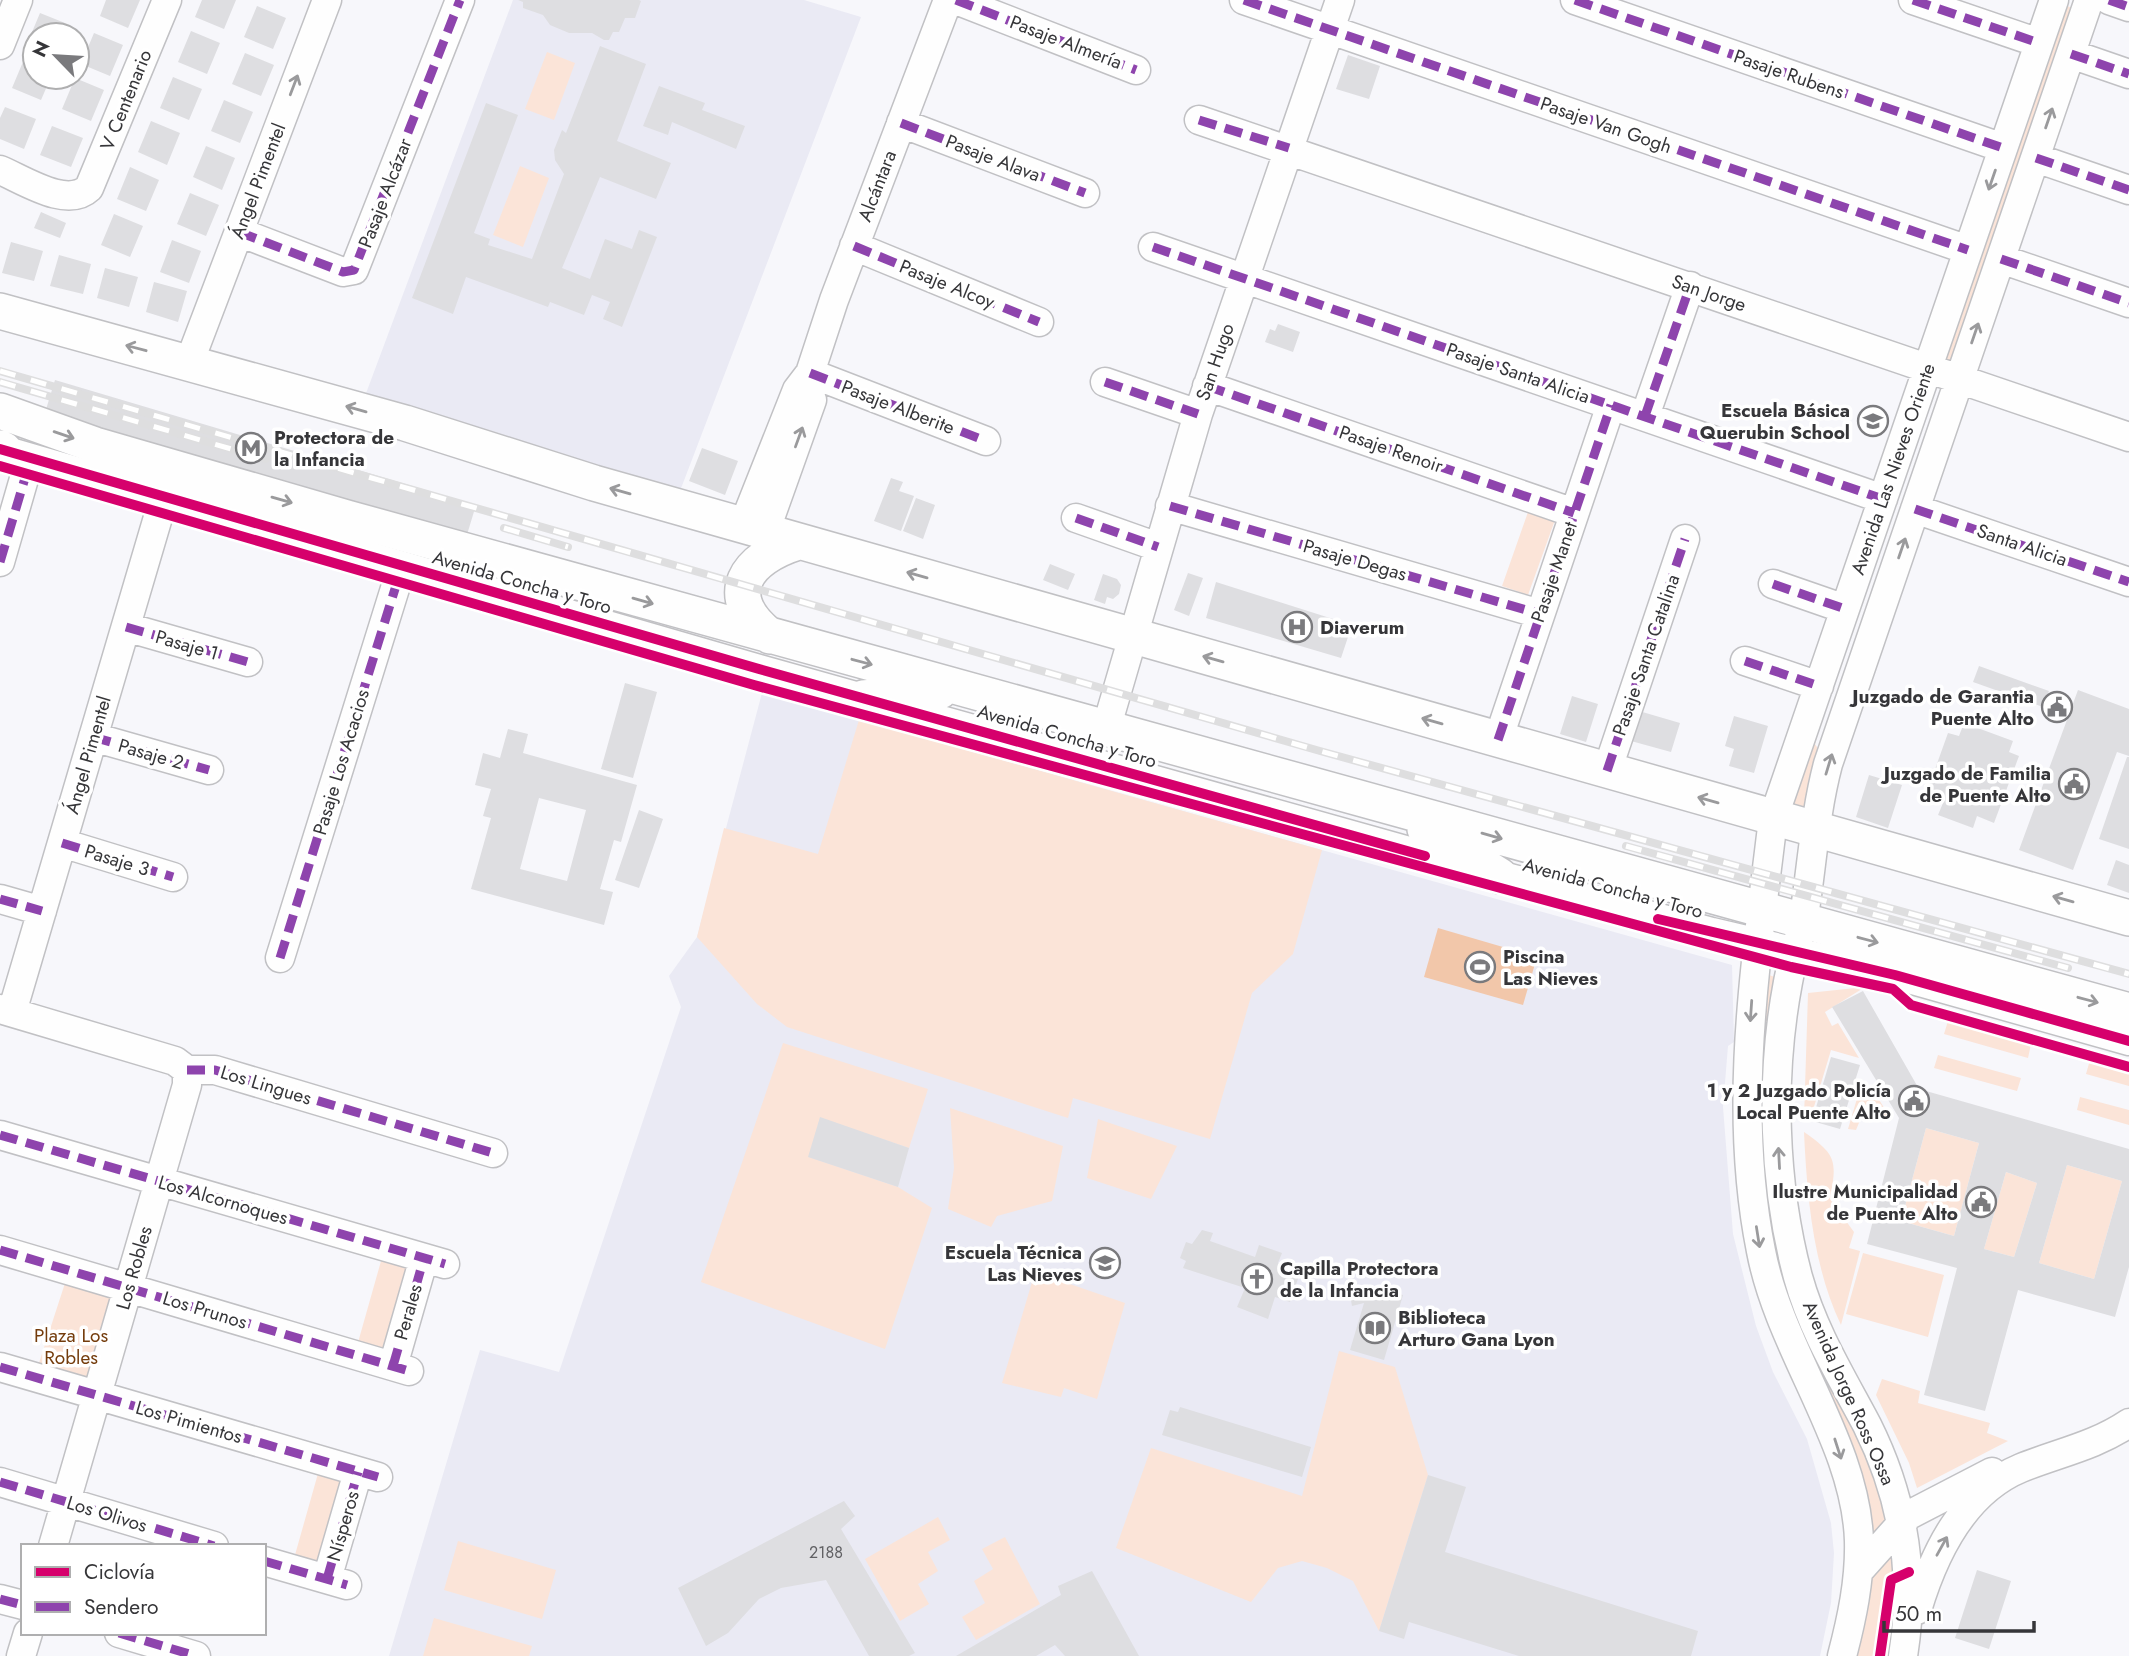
<svg xmlns="http://www.w3.org/2000/svg" width="2129" height="1656" font-family="Jost,sans-serif">
	<style>
		.built { fill: #eaeaf4 }
		.green { fill: #fbe4d8 }
		.water { fill: #f2c7aa }
		.building { fill: #dedee1; fill-rule: evenodd }
		.lines { fill: none; stroke-linecap: round; stroke-linejoin: round }
		.minor-casing { stroke: #c1c1c4; stroke-width: 31 }
		.major-casing { stroke: #c1c1c4; stroke-width: 38 }
		.minor { stroke: #fefefe; stroke-width: 28 }
		.major { stroke: #fefefe; stroke-width: 35 }
		.rail-casing { stroke: #dededf; stroke-width: 8 }
		.rail { stroke: #fff; stroke-width: 5; stroke-dasharray: 16; stroke-linecap: butt }
		.quiet { stroke: #8e44ad; stroke-width: 9; stroke-dasharray: 18 9; stroke-linecap: butt }
		.cycleway-casing { stroke: #fff; stroke-width: 15 }
		.cycleway { stroke: #d6006c; stroke-width: 10 }
		.oneway { stroke: #9a9a9c }
		.labels { text-anchor: middle; dominant-baseline: central; stroke-width: 7; stroke-linejoin: round; paint-order: stroke }
		.number-label { font-size: 16px; fill: #606063 }
		.street-label { font-size: 19px; fill: #363639; stroke: #fff }
		.poi-label { font-size: 19px; font-weight: bold; fill: #363639; stroke: #fff; text-anchor: end }
		.park-label { font-size: 19px; fill: #743c0c; stroke: #fff }
	</style>
	<rect width="100%" height="100%" fill="#f7f7fb"/>
	<path class="built" d="M513,0H804L861,17L680,491L365,396Z
		M762,693L1732,965L1734,1042L1728,1046L1723,1107L1733,1234L1756,1326L1773,1372L1807,1439L1831,1523L1834,1553L1831,1603L1820,1656H389L480,1350L559,1372L681,1007L669,976L697,937Z"/>
	<path class="green" d="M2065,5L2077,10L1955,370L1943,365Z
		M547,52L575,63L554,120L525,109Z
		M520,166L549,178L523,247L493,235Z
		M1528,512L1555,520L1528,595L1502,586Z
		M1830,690L1815,744L1822,755L1806,819L1786,813Z
		M859,720L1322,850L1293,954L1252,993L1210,1139L1073,1098L1068,1118L787,1027L757,1004L697,937L724,828L818,854Z
		M1766,974L1781,979L1773,1149L1855,1422L1896,1533L1895,1656H1850L1869,1561L1785,1308L1763,1201L1759,1106Z
		M1865,987L1825,1012L1832,1026L1838,1023L1859,1058L1831,1050L1810,1120L1804,1119L1808,993Z
		M1948,1021L2031,1044L2028,1058L1944,1034Z
		M783,1043L928,1089L909,1148L820,1118L809,1157L898,1187L932,1208L885,1349L701,1282Z
		M1938,1055L2021,1078L2017,1091L1934,1068Z
		M2090,1060L2129,1071V1086L2086,1074Z
		M1861,1085L1871,1087L1888,1114L1885,1121L1863,1113L1856,1130L1848,1129Z
		M2080,1097L2129,1110V1125L2077,1110Z
		M950,1108L1063,1146L1052,1201L997,1216L991,1227L948,1209L954,1168Z
		M1098,1119L1177,1146L1151,1199L1087,1178Z
		M1926,1128L1979,1143L1954,1236L1901,1221Z
		M1804,1132C1837,1155 1837,1161 1830,1199L1854,1232L1849,1248L1860,1251L1841,1325C1813,1266 1807,1197 1804,1132Z
		M2067,1165L2122,1181L2094,1279L2039,1263Z
		M2006,1172L2037,1183L2014,1257L1984,1249Z
		M1863,1253L1944,1275L1928,1337L1846,1314Z
		M383,1254L413,1263L386,1355L357,1346Z
		M1035,1272L1125,1303L1097,1399L1064,1388L1061,1397L1002,1383Z
		M67,1277L114,1290L87,1378L39,1363Z
		M1339,1351L1395,1367L1428,1475L1379,1631L1353,1581L1327,1568L1302,1561L1278,1568L1251,1602L1116,1548L1151,1448L1302,1496Z
		M1882,1379L1920,1391L1918,1403L1990,1423L1987,1433L2008,1441L1917,1488L1909,1463L1876,1395Z
		M319,1470L349,1478L322,1571L293,1562Z
		M938,1517L950,1540L928,1552L938,1571L918,1584L929,1604L900,1621L865,1559Z
		M1005,1537L1040,1604L976,1640L962,1617L985,1603L974,1581L993,1569L982,1549Z
		M458,1541L556,1570L542,1619L444,1590Z
		M434,1618L532,1646L529,1656H423Z"/>
	<path class="water" d="M1438,928L1537,957L1523,1005L1424,977Z"/>
	<path class="building" d="M106,0H140L128,28L100,16Z
		M202,0H236L224,29L195,17Z
		M518,0H639L641,1L635,18H625L619,32H613L609,40H604L592,33H569L550,25L543,15L523,8V2Z
		M257,6L286,18L273,49L244,37Z
		M40,13L70,25L66,35H35V48L27,44Z
		M191,31L220,43L207,74L178,62Z
		M94,33L123,45L110,76L81,64Z
		M600,46L646,64L617,141L671,163L656,199L600,177L562,268L590,279L605,239L632,249L639,230L657,237L622,327L603,319L610,302L592,295L584,315L550,302L548,307L466,277L453,314L412,298L486,103L518,115L474,233L490,239L488,245L532,259L564,174L555,160L554,150L562,130L566,133Z
		M245,53L274,65L261,96L232,84Z
		M1348,55L1380,66L1369,99L1336,89Z
		M25,57L35,61V77H51L41,100L12,88Z
		M173,77L202,89L189,120L160,108Z
		M75,78L104,90L91,121L62,109Z
		M659,86L705,103L702,110L745,126L736,149L672,122L668,135L643,126Z
		M224,100L253,112L240,143L211,131Z
		M5,107L36,119L24,149L0,139V118Z
		M151,121L180,133L167,165L138,152Z
		M52,126L83,138L71,167L40,155Z
		M206,146L235,158L222,190L193,177Z
		M130,167L159,180L146,211L117,199Z
		M190,193L219,205L206,236L177,224Z
		M41,212L66,223L60,238L34,228Z
		M114,214L143,226L130,257L101,245Z
		M172,240L201,251L189,283L160,272Z
		M11,242L43,251L34,281L2,273Z
		M59,255L91,264L83,294L50,286Z
		M105,268L138,277L129,307L97,298Z
		M154,282L187,291L178,322L146,312Z
		M1278,324L1300,332L1293,352L1265,342L1270,329L1275,331Z
		M55,380L476,505L466,538L44,416Z
		M702,448L738,461L725,495L689,481Z
		M891,478L903,482L899,491L914,496L901,531L874,521Z
		M916,498L935,505L923,539L903,531Z
		M1050,564L1075,574L1068,590L1043,580Z
		M1188,573L1203,578L1189,616L1174,610Z
		M1103,574L1117,579L1121,585L1119,594L1113,599L1107,597L1105,604L1094,600Z
		M1216,582L1352,625L1341,658L1206,618Z
		M1979,666L2049,691L2043,707L1973,682Z
		M625,683L657,692L633,778L601,769Z
		M2078,690L2129,709V756L2117,752L2073,870L2019,850Z
		M1572,696L1598,704L1586,742L1560,734Z
		M1639,711L1680,723L1671,752L1631,741Z
		M1734,716L1768,726L1754,773L1729,766L1734,749L1725,746Z
		M1964,723L2013,741L2009,752L2019,756L1994,823L1977,816L1973,828L1938,815L1943,803L1925,797L1948,733L1959,736Z
		M508,729L528,734L523,753L637,785L621,842L614,840L600,889L613,892L604,925L471,889L491,818L483,816L491,789L475,785L483,753L500,758ZM539,798L586,810L567,881L520,869Z
		M2127,757H2129V849L2099,839Z
		M1869,775L1902,785L1888,828L1856,817Z
		M639,810L663,819L639,888L615,880Z
		M2116,860L2129,865V893L2107,885Z
		M1863,991L1919,1089L2129,1149V1267L2115,1317L2018,1290L1985,1411L1924,1395L1957,1268L1867,1244L1899,1118L1832,1007ZM1926,1128L1979,1143L1954,1236L1901,1221ZM2067,1165L2122,1181L2094,1279L2039,1263ZM2006,1172L2037,1183L2014,1257L1984,1249Z
		M1831,1057L1860,1065L1840,1129L1812,1121Z
		M820,1117L909,1148L898,1187L808,1157Z
		M1202,1230L1213,1233L1210,1241L1255,1257L1259,1245L1282,1253L1278,1263L1301,1270L1290,1302L1275,1297L1268,1319L1237,1307L1245,1288L1183,1268L1186,1261L1180,1258L1186,1242L1192,1244Z
		M1355,1285L1360,1287L1361,1295L1372,1287L1403,1295L1384,1360L1350,1350L1364,1303L1352,1306L1349,1289Z
		M1180,1407L1311,1447L1302,1477L1162,1435L1170,1410L1178,1412Z
		M1428,1475L1466,1487L1445,1552L1698,1631L1691,1656H1519L1409,1622L1404,1639L1379,1631Z
		M844,1501L855,1516L841,1529L915,1653L909,1656H869L826,1580L781,1588L759,1599L728,1633L706,1646L678,1588Z
		M1977,1570L2011,1581L1989,1649L1955,1638Z
		M1092,1571L1139,1656H1065L1055,1645L1036,1656H956L1061,1595L1058,1586Z"/>
	<g class="lines">
		<g class="minor-casing">
			<path id="minor" d="M956,0L1136,70
				M1244,0L1968,250
				M1575,0L2003,148
				M1913,0L2039,43
				M2109,0L2129,7
				M0,45L18,0
				M2071,54L2129,74
				M1199,120L2129,437
				M901,123L1085,193
				M2036,158L2129,190
				M0,170C24,180 67,209 89,188L167,0
				M239,232L343,272L354,270L460,0
				M854,246L1039,322
				M1153,247L1883,499
				M2001,259L2129,303
				M189,363L327,0
				M810,373L986,441
				M1105,382L1198,414
				M1207,386L1574,513
				M1645,416L1690,286
				M0,449L759,669L1416,853L1712,932L1895,975L2129,1041
				M1170,506L1540,614
				M1915,509L2129,582
				M1076,518L1158,547
				M743,526L797,390L810,373L834,300L948,0
				M765,532L812,400
				M0,562L30,458
				M1773,584L1845,609
				M126,627L248,662
				M1745,661L1819,686
				M1106,729L1198,414L1340,0
				M93,737L209,770
				M1498,740L1611,405
				M1607,771L1685,539
				M62,843L173,877
				M0,899L42,911
				M280,958L402,566
				M0,1009L175,1061L187,1070
				M12,1012L164,497
				M187,1070H215L493,1153
				M0,1135L445,1264
				M0,1250L409,1371
				M393,1366L424,1258
				M0,1367L378,1477
				M0,1482L214,1546
				M53,1546L187,1085V1070
				M264,1561L347,1585
				M1858,1572L1909,1515L1992,1472
				M327,1579L358,1472
				M0,1599L23,1605
				M1917,1610C1934,1553 1963,1492 2021,1468C2058,1453 2095,1446 2129,1423
				M119,1633L196,1656
				M21,1656L28,1633
				M1842,1656C1852,1618 1860,1580 1859,1541C1856,1442 1780,1351 1761,1251C1732,1107 1756,962 1773,819L2054,0
				M1903,1656C1916,1575 1904,1499 1867,1425C1841,1376 1813,1331 1798,1277C1773,1183 1770,1077 1788,982C1792,960 1800,938 1804,916C1812,865 1815,813 1828,764L2089,0"/>
		</g>
		<g class="major-casing">
			<path id="major" d="M0,311L405,423L594,483L2129,918
				M0,411L95,445L347,518L2129,1011
				M0,448L4,450
				M770,636C719,595 746,558 798,542
				M863,698L940,691
				M1425,829L1500,876"/>
		</g>
		<use href="#minor" class="minor"/>
		<use href="#major" class="major"/>
		<g class="rail-casing">
			<path id="rail" d="M0,371L1320,751L2129,974
				M0,382L266,459
				M504,528L568,547
				M1626,846L2068,968"/>
		</g>
		<use href="#rail" class="rail"/>
		<path class="quiet" d="M956,0L1136,70
			M1244,0L1968,250
			M1575,0L2003,148
			M1913,0L2039,43
			M2109,0L2129,7
			M2071,54L2129,74
			M1199,120L1289,148
			M901,123L1085,193
			M2036,158L2129,190
			M239,232L343,272L354,270L460,0
			M854,246L1039,322
			M1153,247L1883,499
			M2001,259L2129,303
			M810,373L986,441
			M1105,382L1198,414
			M1207,386L1574,513
			M1645,416L1690,286
			M1170,506L1540,614
			M1915,509L2129,582
			M1076,518L1158,547
			M0,562L28,468
			M1773,584L1845,609
			M126,627L248,662
			M1745,661L1819,686
			M93,737L209,770
			M1498,740L1611,405
			M1607,771L1685,539
			M62,843L173,877
			M0,899L42,911
			M280,958L399,576
			M187,1070H215L493,1153
			M0,1135L445,1264
			M0,1250L409,1371
			M393,1366L424,1258
			M0,1367L378,1477
			M0,1482L214,1546
			M264,1561L347,1585
			M327,1579L358,1472
			M0,1599L23,1605
			M119,1633L196,1656"/>
		<g class="cycleway-casing">
			<path id="cycleway" d="M0,449L759,669L1425,856
				M0,466L754,685L1791,967L1893,989L1911,1005L2129,1067
				M1658,919L1895,975L2129,1041
				M1880,1656L1891,1580L1909,1572"/>
		</g>
		<use href="#cycleway" class="cycleway"/>
	</g>
	<defs><path id="oneway-shaft" d="M-6 0H5M1.5-3L5.5 0L1.5 3" fill="none" stroke-width="1.6" stroke-linecap="round" stroke-linejoin="round" transform="scale(1.75)"/></defs>
	<g class="oneway">
		<use href="#oneway-shaft" transform="translate(294 85) rotate(-69)"/>
		<use href="#oneway-shaft" transform="translate(2049 118) rotate(-71)"/>
		<use href="#oneway-shaft" transform="translate(1992 180) rotate(109)"/>
		<use href="#oneway-shaft" transform="translate(1975 333) rotate(-71)"/>
		<use href="#oneway-shaft" transform="translate(136 348) rotate(-165)"/>
		<use href="#oneway-shaft" transform="translate(356 409) rotate(-164)"/>
		<use href="#oneway-shaft" transform="translate(64 435) rotate(19)"/>
		<use href="#oneway-shaft" transform="translate(799 437) rotate(-70)"/>
		<use href="#oneway-shaft" transform="translate(620 491) rotate(-164)"/>
		<use href="#oneway-shaft" transform="translate(282 500) rotate(16)"/>
		<use href="#oneway-shaft" transform="translate(1902 548) rotate(-71)"/>
		<use href="#oneway-shaft" transform="translate(917 575) rotate(-164)"/>
		<use href="#oneway-shaft" transform="translate(643 601) rotate(16)"/>
		<use href="#oneway-shaft" transform="translate(1213 659) rotate(-164)"/>
		<use href="#oneway-shaft" transform="translate(862 662) rotate(15)"/>
		<use href="#oneway-shaft" transform="translate(1432 721) rotate(-164)"/>
		<use href="#oneway-shaft" transform="translate(1829 764) rotate(-73)"/>
		<use href="#oneway-shaft" transform="translate(1708 800) rotate(-164)"/>
		<use href="#oneway-shaft" transform="translate(1492 836) rotate(16)"/>
		<use href="#oneway-shaft" transform="translate(2063 899) rotate(-164)"/>
		<use href="#oneway-shaft" transform="translate(1868 940) rotate(15)"/>
		<use href="#oneway-shaft" transform="translate(2088 1000) rotate(15)"/>
		<use href="#oneway-shaft" transform="translate(1751 1011) rotate(94)"/>
		<use href="#oneway-shaft" transform="translate(1779 1158) rotate(-93)"/>
		<use href="#oneway-shaft" transform="translate(1758 1237) rotate(81)"/>
		<use href="#oneway-shaft" transform="translate(1838 1449) rotate(72)"/>
		<use href="#oneway-shaft" transform="translate(1942 1546) rotate(-61)"/>
	</g>
	<defs>
		<g id="school-ring" transform="scale(1.575)"><circle r="9.5" fill="#fff" stroke="#7a7a7d" stroke-width="1.5"/><path d="M0-5L7-2L0 1L-7-2ZM-4 1L0 2.5L4 1V4Q0 6-4 4Z" fill="#7a7a7d"/></g>
		<g id="metro-ring" transform="scale(1.575)"><circle r="9.5" fill="#fff" stroke="#7a7a7d" stroke-width="1.5"/><path d="M-5.5 5V-5H-3L0 0L3-5H5.5V5H3V-.5L0 4L-3-.5V5Z" fill="#7a7a7d"/></g>
		<g id="hospital-ring" transform="scale(1.575)"><circle r="9.5" fill="#fff" stroke="#7a7a7d" stroke-width="1.5"/><path d="M-5-5h3v3.5h4V-5h3V5h-3V1.5h-4V5h-3Z" fill="#7a7a7d"/></g>
		<g id="civic-ring" transform="scale(1.575)"><circle r="9.5" fill="#fff" stroke="#7a7a7d" stroke-width="1.5"/><path d="M-.6-6.5H3V-4.5H.6V-3L4-1V1h2V6H-6V1h2V-1L-.6-3ZM-1.2 2.5V6h2.4V2.5Z" fill="#7a7a7d"/></g>
		<g id="stadium-ring" transform="scale(1.575)"><circle r="9.5" fill="#fff" stroke="#7a7a7d" stroke-width="1.5"/><path d="M0-5a6.5 5 0 1 0 0 10a6.5 5 0 1 0 0-10ZM-3.5-1.8h7v3.6h-7Z" fill="#7a7a7d"/></g>
		<g id="church-ring" transform="scale(1.575)"><circle r="9.5" fill="#fff" stroke="#7a7a7d" stroke-width="1.5"/><path d="M-1.2-6h2.4v3.5h3.3v2.4h-3.3V6h-2.4V-.1h-3.3v-2.4h3.3Z" fill="#7a7a7d"/></g>
		<g id="library-ring" transform="scale(1.575)"><circle r="9.5" fill="#fff" stroke="#7a7a7d" stroke-width="1.5"/><path d="M-6-4Q-3-5.5-.7-3.5V5Q-3 3-6 4ZM6-4Q3-5.5 .7-3.5V5Q3 3 6 4Z" fill="#7a7a7d"/></g>
	</defs>
	<g fill-rule="evenodd">
		<use href="#school-ring" x="1873" y="421"/>
		<use href="#metro-ring" x="251" y="448"/>
		<use href="#hospital-ring" x="1297" y="627"/>
		<use href="#civic-ring" x="2057" y="707"/>
		<use href="#civic-ring" x="2074" y="784"/>
		<use href="#stadium-ring" x="1480" y="967"/>
		<use href="#civic-ring" x="1914" y="1101"/>
		<use href="#civic-ring" x="1981" y="1202"/>
		<use href="#school-ring" x="1105" y="1263"/>
		<use href="#church-ring" x="1257" y="1279"/>
		<use href="#library-ring" x="1375" y="1328"/>
	</g>
	<g class="labels">
		<g class="number-label">
			<text x="826" y="1552">2188</text>
		</g>
		<g class="street-label">
			<text transform="translate(1066 42) rotate(21)">Pasaje Almería</text>
			<text transform="translate(1789 74) rotate(19)">Pasaje Rubens</text>
			<text transform="translate(126 100) rotate(-68)">V Centenario</text>
			<text transform="translate(1606 125) rotate(19)">Pasaje Van Gogh</text>
			<text transform="translate(993 158) rotate(21)">Pasaje Alava</text>
			<text transform="translate(258 181) rotate(-69)">Ángel Pimentel</text>
			<text transform="translate(877 186) rotate(-69)">Alcántara</text>
			<text transform="translate(385 193) rotate(-69)">Pasaje Alcázar</text>
			<text transform="translate(947 284) rotate(22)">Pasaje Alcoy</text>
			<text transform="translate(1709 293) rotate(19)">San Jorge</text>
			<text transform="translate(1215 362) rotate(-71)">San Hugo</text>
			<text transform="translate(1518 373) rotate(19)">Pasaje Santa Alicia</text>
			<text transform="translate(898 407) rotate(21)">Pasaje Alberite</text>
			<text transform="translate(1391 449) rotate(19)">Pasaje Renoir</text>
			<text transform="translate(1893 469) rotate(-71)">Avenida Las Nieves Oriente</text>
			<text transform="translate(2022 545) rotate(19)">Santa Alicia</text>
			<text transform="translate(1355 560) rotate(16)">Pasaje Degas</text>
			<text transform="translate(1554 572) rotate(-71)">Pasaje Manet</text>
			<text transform="translate(522 582) rotate(16)">Avenida Concha y Toro</text>
			<text transform="translate(187 645) rotate(16)">Pasaje 1</text>
			<text transform="translate(1646 655) rotate(-71)">Pasaje Santa Catalina</text>
			<text transform="translate(1067 736) rotate(16)">Avenida Concha y Toro</text>
			<text transform="translate(151 754) rotate(16)">Pasaje 2</text>
			<text transform="translate(88 755) rotate(-74)">Ángel Pimentel</text>
			<text transform="translate(341 762) rotate(-73)">Pasaje Los Acacios</text>
			<text transform="translate(117 860) rotate(17)">Pasaje 3</text>
			<text transform="translate(1613 888) rotate(15)">Avenida Concha y Toro</text>
			<text transform="translate(266 1085) rotate(17)">Los Lingues</text>
			<text transform="translate(223 1200) rotate(16)">Los Alcornoques</text>
			<text transform="translate(134 1268) rotate(-74)">Los Robles</text>
			<text transform="translate(205 1310) rotate(17)">Los Prunos</text>
			<text transform="translate(408 1312) rotate(-74)">Perales</text>
			<text transform="translate(1849 1393) rotate(66)">Avenida Jorge Ross Ossa</text>
			<text transform="translate(189 1422) rotate(16)">Los Pimientos</text>
			<text transform="translate(107 1514) rotate(17)">Los Olivos</text>
			<text transform="translate(343 1526) rotate(-74)">Nísperos</text>
		</g>
		<g class="poi-label">
			<text x="1850" y="410">Escuela Básica<tspan x="1850" dy="22">Querubin School</tspan></text>
			<text x="274" y="437" text-anchor="start">Protectora de<tspan x="274" dy="22">la Infancia</tspan></text>
			<text x="1320" y="627" text-anchor="start">Diaverum</text>
			<text x="2034" y="696">Juzgado de Garantia<tspan x="2034" dy="22">Puente Alto</tspan></text>
			<text x="2051" y="773">Juzgado de Familia<tspan x="2051" dy="22">de Puente Alto</tspan></text>
			<text x="1503" y="956" text-anchor="start">Piscina<tspan x="1503" dy="22">Las Nieves</tspan></text>
			<text x="1891" y="1090">1 y 2 Juzgado Policía<tspan x="1891" dy="22">Local Puente Alto</tspan></text>
			<text x="1958" y="1191">Ilustre Municipalidad<tspan x="1958" dy="22">de Puente Alto</tspan></text>
			<text x="1082" y="1252">Escuela Técnica<tspan x="1082" dy="22">Las Nieves</tspan></text>
			<text x="1280" y="1268" text-anchor="start">Capilla Protectora<tspan x="1280" dy="22">de la Infancia</tspan></text>
			<text x="1398" y="1317" text-anchor="start">Biblioteca<tspan x="1398" dy="22">Arturo Gana Lyon</tspan></text>
		</g>
		<g class="park-label">
			<text x="71" y="1335">Plaza Los<tspan x="71" dy="22">Robles</tspan></text>
		</g>
	</g>
	<rect x="21" y="1544" width="245" height="91" fill="#ffffff" stroke="#afafb0" stroke-width="2"/>
	<rect x="35" y="1567" width="35" height="10" fill="#d6006c" stroke="#afafb0" stroke-width="2"/>
	<text x="84" y="1579" font-size="21" fill="#363639">Ciclovía</text>
	<rect x="35" y="1602" width="35" height="10" fill="#8e44ad" stroke="#afafb0" stroke-width="2"/>
	<text x="84" y="1614" font-size="21" fill="#363639">Sendero</text>
	<g transform="translate(56 56) rotate(295)"><circle r="33" fill="#ffffff" stroke="#afafb0" stroke-width="2"/>
	<path d="M0-5L12 26L0 18L-12 26Z" fill="#7a7a7d"/>
	<text y="-10" font-size="19" font-weight="bold" text-anchor="middle" fill="#363639">N</text>
	</g>
	<path d="M1884 1621v10h150v-10" fill="none" stroke="#363639" stroke-width="3.5"/>
	<text x="1895" y="1621" font-size="21" fill="#363639" stroke="#ffffff" stroke-width="5" paint-order="stroke">50 m</text>
</svg>
